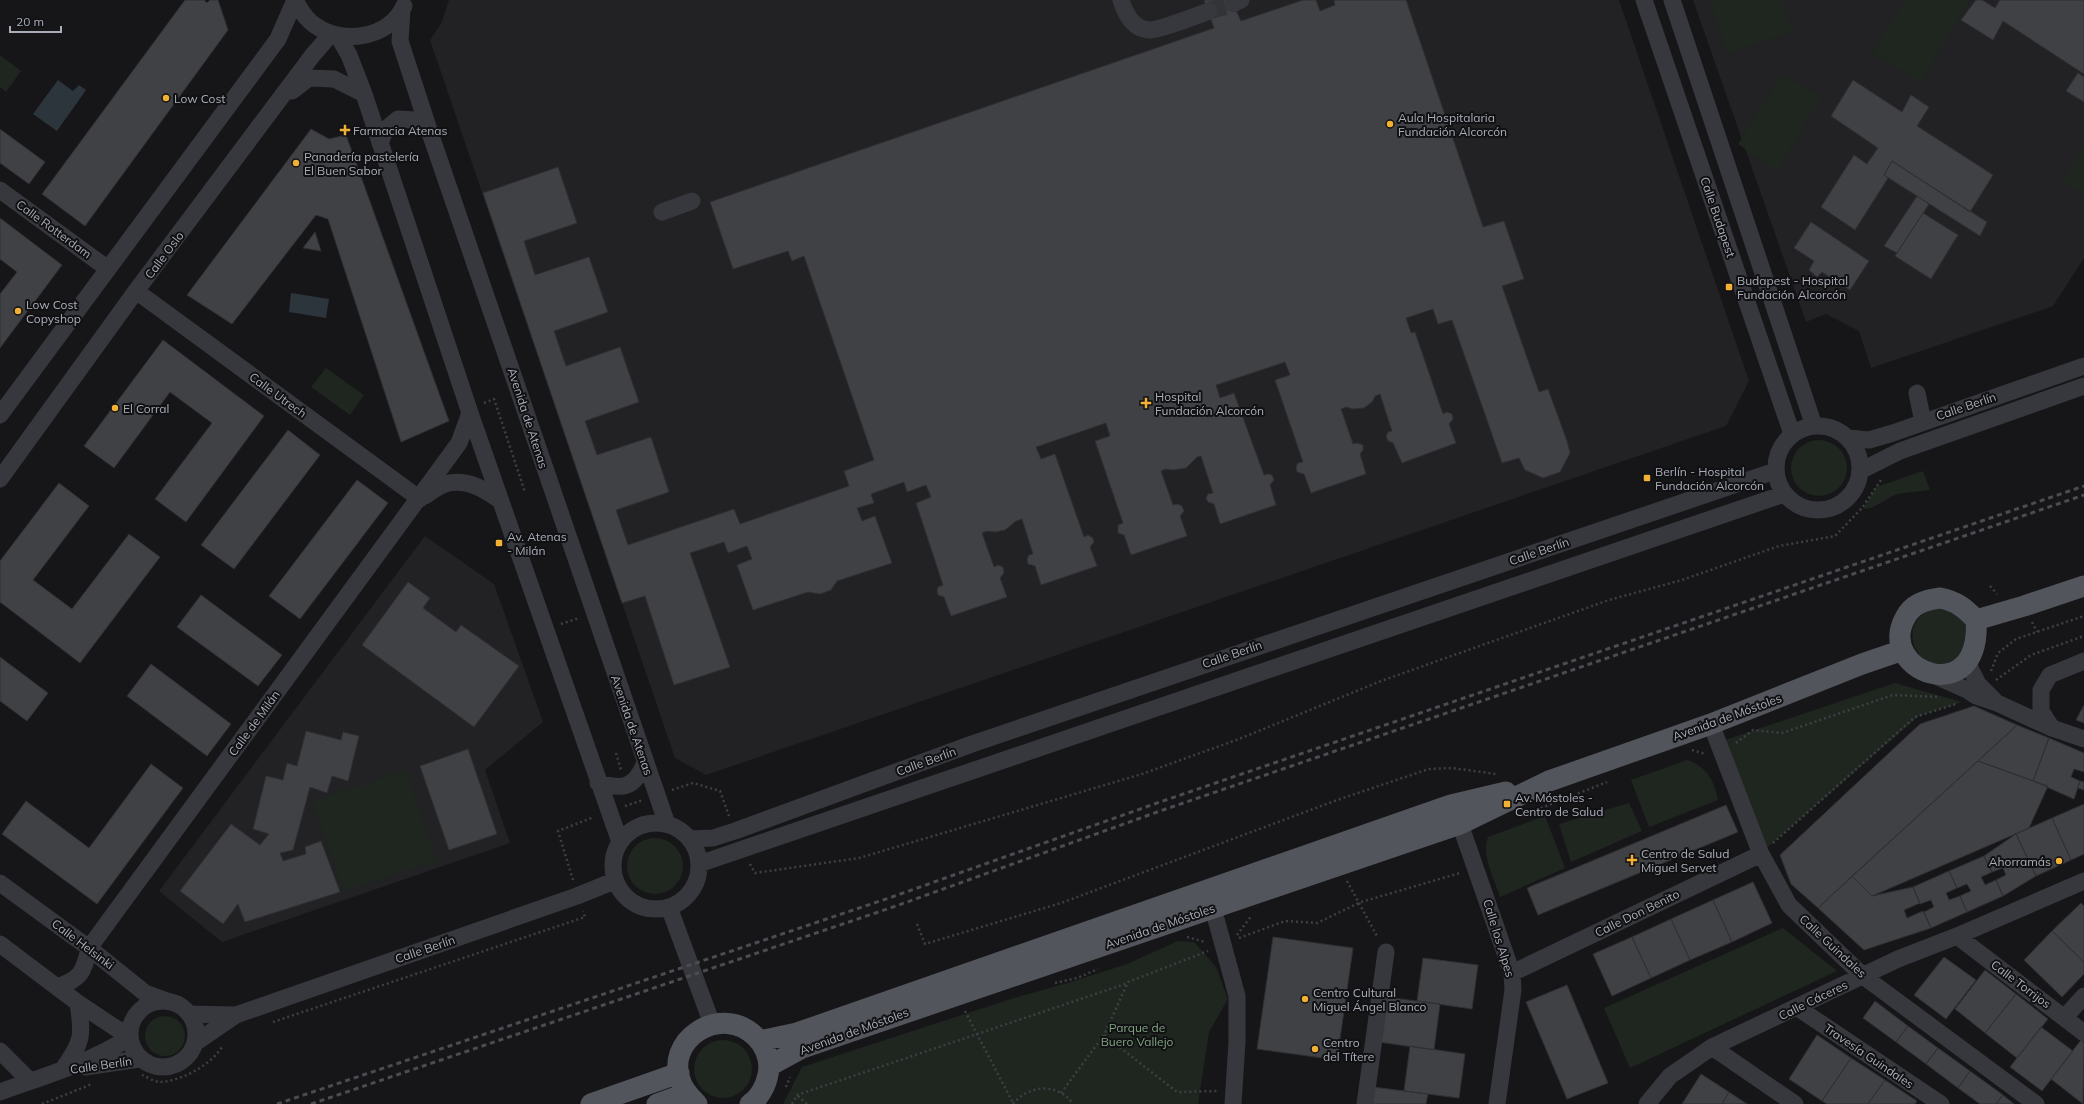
<svg xmlns="http://www.w3.org/2000/svg" width="2084" height="1104" font-family="Mulish,sans-serif">
	<style>
		.built { fill: #222225 }
		.green { fill: #1e261f }
		.water { fill: #2c353c }
		.building { fill: #404145; stroke: #303034 }
		.lines { fill: none; stroke-linecap: round; stroke-linejoin: round }
		.minor-tunnel { stroke: #333438; stroke-width: 17; stroke-dasharray: 17 8; stroke-linecap: butt }
		.path { stroke: #3d3f44; stroke-width: 2.5; stroke-dasharray: 2 3; stroke-linecap: butt }
		.minor { stroke: #37383d; stroke-width: 17 }
		.major { stroke: #53555c; stroke-width: 21 }
		.rail { stroke: #4a4c52; stroke-width: 3; stroke-dasharray: 5 4; stroke-linecap: butt }
		.poi-dot { fill: #f2b134; stroke: #111113; stroke-width: 1.5 }
		.labels { text-anchor: middle; dominant-baseline: central; stroke-width: 4; stroke-linejoin: round; paint-order: stroke }
		.poi-label { font-size: 12px; fill: #a8adb8; stroke: #111113; text-anchor: start }
		.street-label { font-size: 12px; fill: #a8adb8; stroke: #111113 }
		.park-label { font-size: 12px; fill: #7fa381; stroke: #111113 }
	</style>
	<rect width="100%" height="100%" fill="#161618"/>
	<path class="built" d="M449,0H1619L1749,381L1726,426L706,775L675,758L430,40L441,24Z
		M1693,0H2084V258L2053,306L1871,368L1859,331L1826,314L1806,322Z
		M425,536L494,584L543,722L485,770L510,843L222,942L159,891Z"/>
	<path class="green" d="M1710,0H1782L1793,31L1728,53Z
		M1905,0H1971L1920,82L1872,52Z
		M0,55L21,71L6,92L0,87Z
		M1782,74L1821,97L1777,171L1738,144Z
		M2084,146V195L2062,181Z
		M326,368L364,395L350,415L311,387Z
		M1791 468a28 28 0 1 1 56 0a28 28 0 1 1-56 0Z
		M1923,471L1930,490L1897,494L1871,508L1863,509L1876,487Z
		M1935,608L1952,610L1965,622L1966,648C1962,652 1957,658 1952,661C1919,678 1891,623 1935,608Z
		M1895,683L1962,702L1919,716L1768,847L1762,838L1725,740Z
		M1687,760C1707,767 1714,780 1718,800L1649,827L1631,780Z
		M406,770L437,861L343,892L313,801Z
		M1629,803L1642,831L1571,862L1559,824Z
		M1545,816L1565,868L1500,897C1494,878 1481,855 1488,837Z
		M627 866a28 28 0 1 1 56 0a28 28 0 1 1-56 0Z
		M1783,928L1837,971L1630,1068L1604,1008Z
		M1178,941L1194,942L1216,967L1228,999L1209,1032L1198,1104H783L802,1067L1014,998L1071,982L1127,964Z
		M145 1036a20 20 0 1 1 40 0a20 20 0 1 1-40 0Z
		M694 1069a29 29 0 1 1 58 0a29 29 0 1 1-58 0Z"/>
	<path class="water" d="M58,80L73,91L79,85L86,90L57,131L33,114Z
		M291,293L329,299L326,318L289,312Z"/>
	<path class="building" d="M185,0H204L207,3L210,0H218L228,30L85,226L42,194Z
		M1204,0H1231L1241,21L1303,0H1316L1320,11L1335,5L1334,0H1406L1483,227L1504,221L1524,279L1502,286L1539,392L1548,389L1567,441L1570,453L1560,472L1543,478L1525,470L1519,458L1502,463L1452,320L1438,324L1433,309L1406,318L1411,333L1415,332L1443,414L1447,412L1452,414L1453,419L1449,424L1456,443L1402,463L1393,443L1388,441L1386,436L1388,432L1392,431L1380,394L1375,396L1373,401L1364,408L1353,409L1346,407L1341,409L1353,444L1357,443L1363,445V450L1360,454L1366,474L1311,493L1304,474L1297,472L1296,467L1298,463L1303,462L1275,380L1290,375L1285,362L1216,385L1220,398L1234,393L1264,475L1268,474L1272,475L1274,480L1270,485L1276,505L1220,524L1214,504L1208,502L1206,498L1208,494L1213,493L1201,456L1197,457L1186,468L1173,470L1166,469L1161,471L1173,505L1178,504L1182,506L1184,511L1180,516L1187,536L1131,555L1124,535L1118,533V525L1123,523L1095,441L1110,436L1106,423L1036,447L1041,459L1055,454L1084,537L1088,535L1093,538L1094,542L1090,547L1097,566L1041,585L1035,566L1028,564L1027,559L1029,555L1033,554L1022,519L1016,521L1005,530L995,532L987,531L982,533L994,567L998,565L1003,567L1004,573L1000,578L1007,597L951,616L944,597L938,595L937,590L938,587L943,585L916,503L931,497L926,485L907,492L904,482L871,494L874,503L857,508L862,521L875,516L892,563L837,581L831,590L820,594L808,592L753,610L737,565L752,559L747,546L728,553L724,542L690,553L730,667L674,685L645,596L622,603L483,193L558,167L577,223L524,241L535,275L589,257L608,312L554,331L566,366L620,347L639,402L585,421L597,455L651,437L669,492L616,510L628,545L734,509L740,524L849,486L844,471L874,460L804,256L792,261L788,251L733,269L710,202L1214,28Z
		M1976,0H1982L1995,8L2000,0H2084V74L2003,21L1993,40L1961,20Z
		M2078,73L2084,77V102L2066,91Z
		M1853,80L1902,112L1911,95L1929,107L1917,126L1993,175L1970,212L1892,161L1884,175L1888,178L1855,230L1821,207L1854,155L1867,164L1878,148L1831,116Z
		M0,129L45,162L29,184L0,163Z
		M311,129L329,139L346,135L449,421L401,442L328,219L316,215L232,324L187,295Z
		M1892,161L1987,222L1980,236L1884,175Z
		M1917,196L1929,204L1897,253L1884,246Z
		M1923,213L1958,235L1931,279L1895,256Z
		M0,218L62,265L0,348V294L17,272L0,259Z
		M1811,222L1869,261L1850,290L1822,272L1817,277L1809,270L1814,261L1794,248Z
		M315,232L321,251L303,248Z
		M163,340L264,416L186,522L155,499L212,423L170,392L114,468L84,446Z
		M288,430L320,455L234,569L201,545Z
		M357,480L388,503L300,619L269,596Z
		M59,483L89,506L33,580L72,609L129,534L160,557L80,663L0,602V561Z
		M408,582L430,598L423,608L456,632L461,625L519,666L474,727L362,645Z
		M201,595L282,655L258,686L177,627Z
		M0,657L48,693L27,721L0,701Z
		M151,664L231,724L207,756L127,696Z
		M2084,705V723L2076,720Z
		M1974,706L2017,725L1818,908L1791,884L1780,855L1920,724Z
		M2017,725L2049,738L2033,781L1978,761Z
		M306,731L341,740L343,732L359,736L348,781L332,776L327,793L310,787L293,850L280,853L283,861L306,854L305,847L321,841L340,892L245,922L238,904L223,924L180,891L231,824L260,845L269,834L253,829L266,776L283,780L287,763L297,766Z
		M2049,738L2084,753V772L2074,769L2071,777L2080,781L2074,799L2033,781Z
		M468,749L497,834L449,850L420,766Z
		M1978,761L2048,786L2029,828L1872,896L1852,876Z
		M151,764L183,788L97,904L2,834L26,801L89,848Z
		M2080,781L2084,782V790L2078,788Z
		M2084,804V854L2071,860L2052,818Z
		M1726,805L1738,832L1538,915L1527,888Z
		M2052,818L2071,860L2036,876L2016,834Z
		M2016,834L2036,876L2003,896L1996,880L2006,875L2003,868L1992,872L1984,856Z
		M1984,856L1992,872L1981,877L1985,885L1996,880L2003,896L1967,912L1960,896L1971,891L1967,884L1957,888L1949,871Z
		M1949,871L1957,888L1946,893L1949,900L1960,896L1967,912L1931,928L1924,912L1934,907L1931,900L1920,904L1913,887Z
		M1852,876L1872,896L1913,887L1920,903L1904,910L1907,918L1923,911L1931,928L1864,950L1818,908Z
		M1753,882L1772,923L1732,942L1713,900Z
		M1713,900L1732,942L1690,960L1671,919Z
		M2081,903L2084,906V962L2052,931Z
		M1671,919L1690,960L1651,978L1632,937Z
		M2052,931L2084,962V974L2062,997L2024,960Z
		M1273,937L1353,948L1337,1060L1257,1049Z
		M1632,937L1651,978L1612,996L1593,954Z
		M1944,957L1976,980L1946,1019L1914,995Z
		M1423,958L1478,965L1472,1009L1417,1001Z
		M1985,970L2016,994L1985,1033L1955,1009Z
		M1567,985L1608,1083L1567,1099L1526,1002Z
		M2016,994L2048,1019L2017,1058L1985,1033Z
		M1385,997L1440,1004L1434,1050L1379,1042Z
		M1875,1001L1908,1026L1896,1042L1863,1018Z
		M1908,1026L1938,1048L1926,1064L1896,1042Z
		M2041,1027L2073,1051L2042,1091L2010,1067Z
		M1817,1035L1851,1058L1822,1101L1789,1079Z
		M2081,1040L2084,1043L2083,1104L2051,1079Z
		M1410,1046L1465,1054L1459,1098L1404,1091Z
		M1938,1048L1970,1071L1958,1088L1926,1064Z
		M1851,1058L1885,1080L1868,1104H1827L1822,1101Z
		M1970,1071L2003,1095L1996,1104H1980L1958,1088Z
		M1701,1074L1729,1092L1722,1104H1682Z
		M1885,1080L1917,1101L1915,1104H1868Z
		M1373,1087L1428,1094L1426,1104H1371Z
		M1729,1092L1747,1104H1722Z
		M2003,1095L2014,1104H1996Z"/>
	<g class="lines">
		<path class="minor-tunnel" d="M1209,11L1233,4"/>
		<path class="path" d="M484,403L494,399L525,492
			M1990,586L1997,594
			M2032,622L2037,632
			M561,624L579,618
			M1991,671L1998,653L2016,639L2084,616
			M1996,680L2031,655L2084,636
			M1736,743L1753,730L1782,733L1893,695L1940,697
			M1692,750L1705,754
			M616,753L621,770
			M672,790L693,783L720,791L729,816
			M625,806L643,800
			M1536,810L1607,782
			M1773,843L1915,717L1956,704
			M750,864L755,873L859,858L1142,774L1239,739L1381,681L1609,600L1682,580L1779,546L1835,536L1862,508L1881,480
			M573,880L558,831L594,817
			M1347,881L1378,938
			M917,924L925,944L1061,903L1340,799L1429,769L1452,768L1496,774
			M1237,935L1252,915
			M1187,937L1205,942
			M1239,938L1285,921L1317,923L1361,902L1460,873
			M1055,983L1077,978L1098,969
			M965,1011L1013,1103
			M273,1022L585,917L583,911
			M1104,1035L1177,1092L1218,1091
			M142,1075C147,1077 155,1082 160,1082C182,1081 213,1064 223,1045
			M786,1087L790,1077
			M1061,1093L1104,1035L1128,982L1208,951
			M798,1096L807,1104
			M42,1104L92,1084
			M792,1104L797,1095L1128,983
			M1013,1104C1028,1085 1058,1082 1073,1104"/>
		<path class="minor" d="M295,0C300,10 306,20 316,26C343,45 389,38 404,6
			M1121,0C1125,13 1132,29 1149,30C1156,31 1199,15 1209,11
			M1644,0L1792,434
			M1672,0L1814,426
			M1233,4L1241,0
			M402,10L400,41L428,127L667,824
			M338,36L349,55L364,94L470,413L620,842
			M292,91L309,78L334,79L364,94
			M380,143L386,129L398,119L415,120L428,127
			M0,190L108,269
			M662,212L692,201
			M136,291L420,499
			M1917,393L1923,422
			M0,415L278,39L295,0
			M1776 468a42 42 0 1 1 84 0a42 42 0 1 1-84 0Z
			M1848,438L1869,440L1893,433L2084,366
			M1860,471L1900,451L2084,386
			M0,479L136,291L312,56L331,34
			M425,496C431,492 438,486 445,484C467,478 484,489 501,501
			M1967,662L1978,684L1994,700
			M1931,674L1967,690L1976,696L1997,703L2052,728L2084,739
			M1711,724L1761,854L1789,905L1863,976L2036,1104
			M2052,728L2041,711V690L2050,675L2084,661
			M598,783C624,790 634,788 645,763
			M613 866a43 43 0 1 1 86 0a43 43 0 1 1-86 0Z
			M1460,824L1512,973L1513,990L1497,1104
			M690,839L713,838L735,831L972,744L1775,471
			M699,864L1784,494
			M0,883L89,948L145,993L167,1001
			M669,907L712,1024
			M1213,908L1237,996V1042L1233,1104
			M1957,936L2084,1033
			M0,944L78,1003L117,1029L130,1034
			M1512,973L1761,854
			M57,987C81,979 84,972 89,948L459,443L470,413
			M130 1034a33 33 0 1 1 66 0a33 33 0 1 1-66 0Z
			M1798,1008L1941,1104
			M189,1014L236,1015
			M2065,1017L2084,996
			M195,1043L236,1015L577,896L614,881
			M1712,1047L1795,1104
			M0,1051L30,1081
			M85,1067L139,1059
			M63,1069C83,1041 83,1036 78,1003
			M0,1092C44,1076 90,1063 130,1037
			M1365,1104L1386,952
			M1647,1104L1670,1076L1712,1047L1898,959L1957,936L2084,881"/>
		<path class="major" d="M1940,598C1956,601 1965,608 1976,620C1982,711 1876,672 1905,618C1912,604 1925,600 1940,598Z
			M1976,620L2024,606L2084,586
			M760,1041L797,1033L1451,805L1506,792
			M769,1066L802,1048L1460,824L1549,781L1711,724L1862,664L1903,650
			M591,1104L679,1073
			M657,1104L687,1093
			M697,1104C691,1098 686,1093 682,1085C661,1040 722,1002 756,1037C764,1044 769,1057 769,1067C768,1081 762,1096 750,1104"/>
		<path class="rail" d="M277,1104L889,898L1157,803L2084,486
			M311,1104L896,906L1160,811L2084,495"/>
	</g>
	<g class="poi-dot">
		<circle cx="166" cy="98" r="4"/>
		<circle cx="1390" cy="124" r="4"/>
		<path d="M343 124h4v4h4v4h-4v4h-4v-4h-4v-4h4z"/>
		<circle cx="296" cy="163" r="4"/>
		<rect x="1725" y="283" width="8" height="8" rx="2"/>
		<circle cx="18" cy="311" r="4"/>
		<path d="M1144 397h4v4h4v4h-4v4h-4v-4h-4v-4h4z"/>
		<circle cx="115" cy="408" r="4"/>
		<rect x="1643" y="474" width="8" height="8" rx="2"/>
		<rect x="495" y="539" width="8" height="8" rx="2"/>
		<rect x="1503" y="800" width="8" height="8" rx="2"/>
		<path d="M1630 854h4v4h4v4h-4v4h-4v-4h-4v-4h4z"/>
		<circle cx="2059" cy="861" r="4"/>
		<circle cx="1305" cy="999" r="4"/>
		<circle cx="1315" cy="1049" r="4"/>
	</g>
	<g class="labels">
		<g class="poi-label">
			<text x="174" y="98">Low Cost</text>
			<text x="1398" y="117">Aula Hospitalaria<tspan x="1398" dy="14">Fundación Alcorcón</tspan></text>
			<text x="353" y="130">Farmacia Atenas</text>
			<text x="304" y="156">Panadería pastelería<tspan x="304" dy="14">El Buen Sabor</tspan></text>
			<text x="1737" y="280">Budapest - Hospital<tspan x="1737" dy="14">Fundación Alcorcón</tspan></text>
			<text x="26" y="304">Low Cost<tspan x="26" dy="14">Copyshop</tspan></text>
			<text x="1155" y="396">Hospital<tspan x="1155" dy="14">Fundación Alcorcón</tspan></text>
			<text x="123" y="408">El Corral</text>
			<text x="1655" y="471">Berlín - Hospital<tspan x="1655" dy="14">Fundación Alcorcón</tspan></text>
			<text x="507" y="536">Av. Atenas<tspan x="507" dy="14">- Milán</tspan></text>
			<text x="1515" y="797">Av. Móstoles -<tspan x="1515" dy="14">Centro de Salud</tspan></text>
			<text x="1641" y="853">Centro de Salud<tspan x="1641" dy="14">Miguel Servet</tspan></text>
			<text x="2051" y="861" text-anchor="end">Ahorramás</text>
			<text x="1313" y="992">Centro Cultural<tspan x="1313" dy="14">Miguel Ángel Blanco</tspan></text>
			<text x="1323" y="1042">Centro<tspan x="1323" dy="14">del Títere</tspan></text>
		</g>
		<g class="street-label">
			<text transform="translate(1718 217) rotate(71)">Calle Budapest</text>
			<text transform="translate(54 229) rotate(36)">Calle Rotterdam</text>
			<text transform="translate(164 255) rotate(-53)">Calle Oslo</text>
			<text transform="translate(278 395) rotate(36)">Calle Utrech</text>
			<text transform="translate(1966 406) rotate(-19)">Calle Berlín</text>
			<text transform="translate(528 418) rotate(72)">Avenida de Atenas</text>
			<text transform="translate(1539 551) rotate(-19)">Calle Berlín</text>
			<text transform="translate(1232 654) rotate(-19)">Calle Berlín</text>
			<text transform="translate(1727 717) rotate(-20)">Avenida de Móstoles</text>
			<text transform="translate(254 723) rotate(-54)">Calle de Milán</text>
			<text transform="translate(632 725) rotate(71)">Avenida de Atenas</text>
			<text transform="translate(926 761) rotate(-20)">Calle Berlín</text>
			<text transform="translate(1637 913) rotate(-26)">Calle Don Benito</text>
			<text transform="translate(1160 926) rotate(-19)">Avenida de Móstoles</text>
			<text transform="translate(1499 938) rotate(73)">Calle los Alpes</text>
			<text transform="translate(83 944) rotate(37)">Calle Helsinki</text>
			<text transform="translate(1833 946) rotate(43)">Calle Guindales</text>
			<text transform="translate(425 949) rotate(-19)">Calle Berlín</text>
			<text transform="translate(2021 984) rotate(37)">Calle Torrijos</text>
			<text transform="translate(1813 1000) rotate(-26)">Calle Cáceres</text>
			<text transform="translate(854 1031) rotate(-20)">Avenida de Móstoles</text>
			<text transform="translate(1869 1056) rotate(34)">Travesía Guindales</text>
			<text transform="translate(101 1065) rotate(-8)">Calle Berlín</text>
		</g>
		<g class="park-label">
			<text x="1137" y="1027">Parque de<tspan x="1137" dy="14">Buero Vallejo</tspan></text>
		</g>
	</g>
	<path d="M10 26v6h51v-6" fill="none" stroke="#a8adb8" stroke-width="2"/>
	<text x="16" y="26" font-size="12" fill="#a8adb8" stroke="#111113" stroke-width="3" paint-order="stroke">20 m</text>
</svg>
